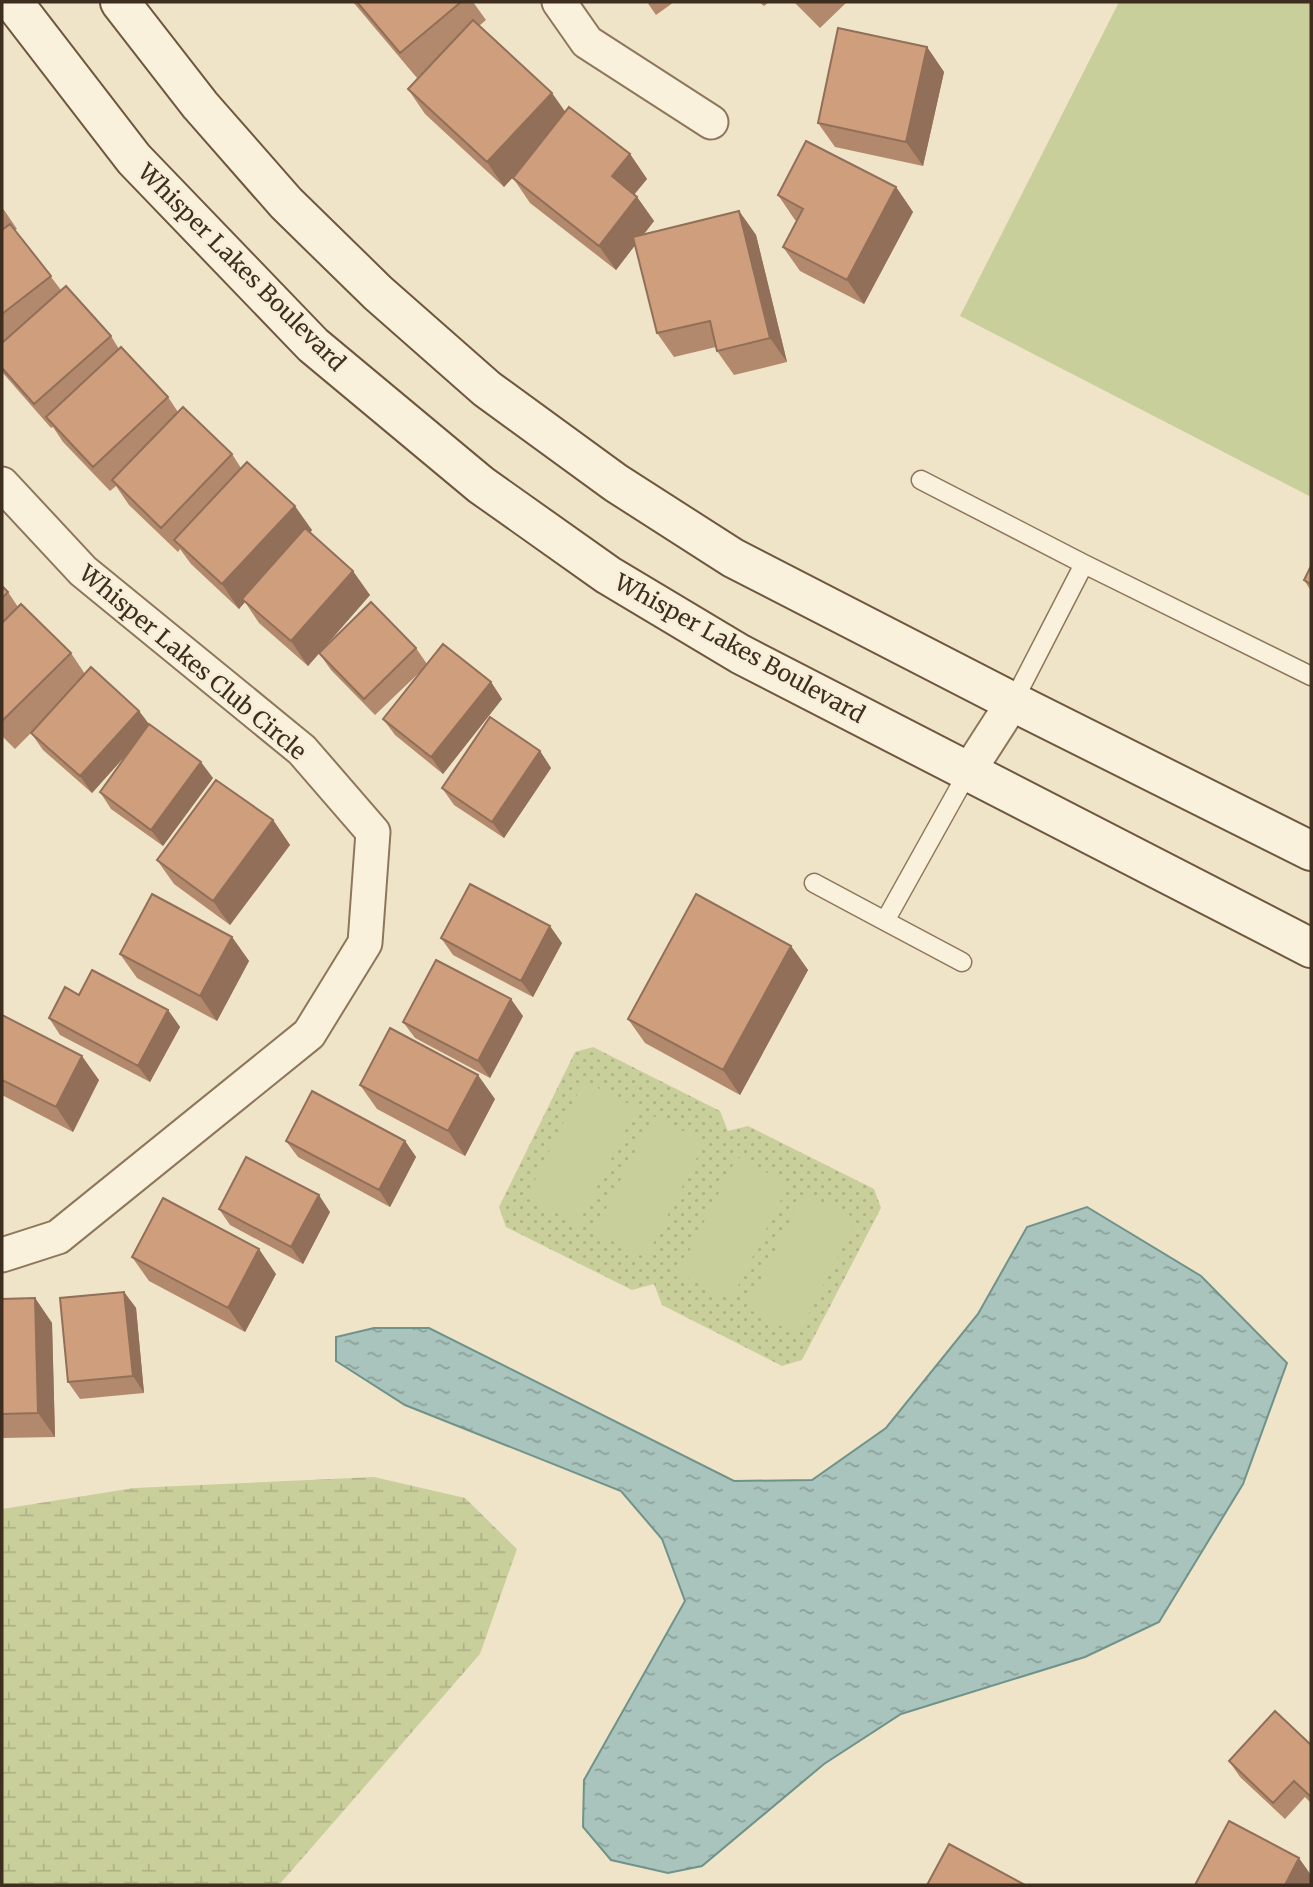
<svg xmlns="http://www.w3.org/2000/svg" width="1313" height="1887" font-family="Merriweather,serif">
	<style>
		.green { fill: url(#green-dots) }
		.wetland { fill: url(#wetland-marsh) }
		.pitch { fill: #c9cf9b }
		.water { fill: url(#water-ripples); stroke: #6f938a; stroke-width: 2 }
		.lines { fill: none; stroke-linecap: round; stroke-linejoin: round }
		.lane-casing { stroke: #8d765c; stroke-width: 21 }
		.street-casing { stroke: #8d765c; stroke-width: 37 }
		.secondary-casing { stroke: #6f573f; stroke-width: 42 }
		.lane { stroke: #faf1dc; stroke-width: 18 }
		.street { stroke: #faf1dc; stroke-width: 33 }
		.secondary { stroke: #faf1dc; stroke-width: 38 }
		.wall { fill: #b2896c }
		.shaded-wall { fill: #916f58 }
		.building { fill: #cf9f7d; stroke: #916f58; stroke-width: 2 }
		.labels { text-anchor: middle; dominant-baseline: central; stroke-width: 5; stroke-linejoin: round; paint-order: stroke }
		.street-label { font-size: 23px; fill: #3d2e20; stroke: #f7eed8 }
	</style>
	<defs>
		<pattern id="green-dots" width="8" height="8" patternUnits="userSpaceOnUse" patternTransform="scale(1.75)"><rect width="8" height="8" fill="#c9cf9b"/><path d="M2 2h.1M6 6h.1" fill="none" stroke="#aeb285" stroke-width="1.8" stroke-linecap="round"/></pattern>
		<pattern id="wetland-marsh" width="20" height="14" patternUnits="userSpaceOnUse" patternTransform="scale(1.75)"><rect width="20" height="14" fill="#c9cf9b"/><path d="M1 5h8M5 5V1M11 12h8M15 12V8" fill="none" stroke="#aeb285"/></pattern>
		<pattern id="water-ripples" width="26" height="14" patternUnits="userSpaceOnUse" patternTransform="scale(1.75)"><rect width="26" height="14" fill="#a9c4bc"/><path d="M2 4q2-2 4 0t4 0M15 11q2-2 4 0t4 0" fill="none" stroke="#8ba098"/></pattern>
	</defs>
	<rect width="100%" height="100%" fill="#f0e4c8"/>
	<path class="green" d="M593,1047L720,1111L728,1131L748,1126L874,1189L881,1208L802,1360L782,1366L662,1305L654,1284L632,1290L506,1227L499,1207L575,1052Z"/>
	<path class="wetland" d="M374,1477L465,1498L517,1549L480,1654L279,1885H2V1509L134,1488Z"/>
	<path class="pitch" d="M1119,2H1311V497L960,316Z
		M584,1081L637,1108L578,1224L526,1198Z
		M653,1116L705,1142L646,1258L594,1232Z
		M737,1157L789,1184L731,1300L678,1273Z
		M804,1193L857,1219L798,1335L746,1308Z"/>
	<path class="water" d="M1087,1207L1201,1276L1287,1363L1243,1484L1159,1622L1085,1657L901,1714L824,1764L702,1866L668,1873L611,1860L583,1827L584,1780L685,1601L662,1539L621,1491L405,1405L336,1361V1337L374,1328H429L734,1481L812,1480L886,1428L978,1314L1027,1227Z"/>
	<g class="lines">
		<g class="lane-casing">
			<path id="lane" d="M921,480L1084,564L1311,676
				M1013,702L1084,564
				M814,883L885,921
				M962,962L885,921L968,772"/>
		</g>
		<g class="street-casing">
			<path id="street" d="M559,2L587,42L711,122
				M2,484L83,571L302,750L373,832L365,943L309,1034L58,1237L2,1255
				M968,772L1013,702"/>
		</g>
		<g class="secondary-casing">
			<path id="secondary" d="M13,2L134,159L313,345L481,485L608,575L740,654L1311,948
				M120,2L200,105L286,203L378,293L487,389L616,483L733,558L1013,702L1311,851"/>
		</g>
		<use href="#lane" class="lane"/>
		<use href="#street" class="street"/>
		<use href="#secondary" class="secondary"/>
	</g>
	<path class="wall" d="M353,2H473L486,20L479,26L565,112L630,154L647,179L634,194L637,197L654,221L644,234L739,211L756,235L787,362L734,375L717,351L716,347L674,357L657,333L635,245L616,270L530,203L513,178L520,169L504,187L425,114L408,89L427,70L417,78Z
		M647,2H674L656,15Z
		M759,2H769L764,6Z
		M794,2H847L820,28Z
		M927,47L944,72L923,166L835,147L818,123Z
		M896,187L913,212L864,304L800,271L783,247L797,221L795,220L778,195Z
		M2,207L17,229L15,230L61,290L111,336L119,349L168,397L178,412L232,454L241,468L312,530L310,533L370,595L308,666L259,623L245,602L239,609L191,564L180,549L178,552L129,505L116,486L110,491L63,442L53,427L51,428L2,372Z
		M1311,566V591L1304,580Z
		M2,586L8,592L18,607L71,653L85,674L139,711L149,724L213,778L163,846L111,809L100,792L128,753L92,793L43,750L31,733L35,729L15,749L2,736Z
		M416,648L427,664L491,682L502,699L443,774L395,735L383,719L422,670L375,715L331,670L319,653Z
		M540,751L551,768L504,838L454,805L442,788Z
		M273,820L290,845L230,925L174,884L157,860Z
		M232,937L249,961L217,1021L137,978L120,954Z
		M441,938L562,943L533,997L453,955Z
		M791,946L808,970L740,1095L645,1043L628,1019Z
		M79,995L168,1010L180,1027L150,1082L60,1035L49,1018Z
		M2,1015L99,1080L73,1132L2,1095Z
		M523,1016L490,1078L415,1038L403,1022Z
		M360,1085L495,1099L465,1156L377,1109Z
		M286,1141H405L416,1157L390,1207L298,1157Z
		M219,1209L330,1212L303,1264L230,1225Z
		M132,1257L276,1274L245,1332L149,1281Z
		M124,1292L136,1308L144,1393L80,1399L68,1382Z
		M35,1298L52,1323L55,1437L2,1438V1299Z
		M1311,1745V1803L1305,1797L1285,1819L1240,1777L1229,1761Z"/>
	<path class="shaded-wall" d="M927,47L944,72L923,166L906,142Z
		M552,93L569,117L504,187L487,162Z
		M630,154L647,179L629,201L612,176Z
		M896,187L913,212L864,304L847,280Z
		M637,197L654,221L616,270L599,246Z
		M739,211L756,235L787,362L770,338Z
		M295,506L312,530L246,601L242,599L245,602L239,609L222,584Z
		M353,571L370,595L308,666L291,641Z
		M491,682L502,699L443,774L431,757Z
		M139,711L151,727L92,793L80,776Z
		M540,751L551,768L504,838L492,822Z
		M201,762L213,778L163,846L151,830Z
		M273,820L290,845L230,925L213,901Z
		M550,926L562,943L533,997L521,981Z
		M232,937L249,961L217,1021L200,996Z
		M791,946L808,970L740,1095L723,1070Z
		M511,999L523,1016L490,1078L478,1061Z
		M168,1010L180,1027L150,1082L138,1066Z
		M82,1056L99,1080L73,1132L56,1107Z
		M478,1075L495,1099L465,1156L448,1131Z
		M405,1141L416,1157L390,1207L379,1190Z
		M319,1195L330,1212L303,1264L291,1247Z
		M259,1249L276,1274L245,1332L228,1308Z
		M124,1292L136,1308L144,1393L133,1376Z
		M35,1298L52,1323L55,1437L38,1413Z
		M1299,1858L1311,1875V1885H1285Z"/>
	<path class="building" d="M357,2H461L400,53Z
		M473,20L552,93L487,162L408,89Z
		M838,28L927,47L906,142L818,123Z
		M569,107L630,154L612,176L637,197L599,246L513,178Z
		M806,141L896,187L847,280L783,247L803,209L778,195Z
		M739,211L770,338L717,351L710,321L657,333L633,237Z
		M10,224L51,276L2,314V230Z
		M66,286L111,336L34,404L2,368V343Z
		M121,347L168,397L93,467L46,417Z
		M183,407L232,454L161,528L112,480Z
		M247,462L295,506L222,584L174,540Z
		M305,528L353,571L291,641L242,599Z
		M1311,566V584L1304,580Z
		M2,586L8,592L2,598Z
		M371,602L416,648L364,699L319,653Z
		M21,604L71,653L2,721V623Z
		M443,644L491,682L431,757L383,719Z
		M91,667L139,711L80,776L31,733Z
		M490,717L540,751L492,822L442,788Z
		M149,724L201,762L151,830L100,792Z
		M216,780L273,820L213,901L157,860Z
		M470,884L550,926L521,981L441,938Z
		M152,894L232,937L200,996L120,954Z
		M696,894L791,946L723,1070L628,1019Z
		M436,960L511,999L478,1061L403,1022Z
		M92,970L168,1010L138,1066L49,1018L65,987L79,995Z
		M2,1015L82,1056L56,1107L2,1080Z
		M390,1028L478,1075L448,1131L360,1085Z
		M312,1091L405,1141L379,1190L286,1141Z
		M246,1157L319,1195L291,1247L219,1209Z
		M163,1198L259,1249L228,1308L132,1257Z
		M124,1292L133,1376L68,1382L60,1298Z
		M35,1298L38,1413L2,1414V1299Z
		M1275,1711L1311,1745V1797L1294,1781L1273,1803L1229,1761Z
		M1229,1821L1299,1858L1285,1885H1195Z
		M949,1844L1025,1885H927Z"/>
	<g class="labels">
		<g class="street-label">
			<text transform="translate(242 267) rotate(45)">Whisper Lakes Boulevard</text>
			<text transform="translate(740 648) rotate(29)">Whisper Lakes Boulevard</text>
			<text transform="translate(193 662) rotate(40)">Whisper Lakes Club Circle</text>
		</g>
	</g>
	<rect width="1313" height="1887" fill="none" stroke="#3d2e20" stroke-width="7"/>
</svg>
